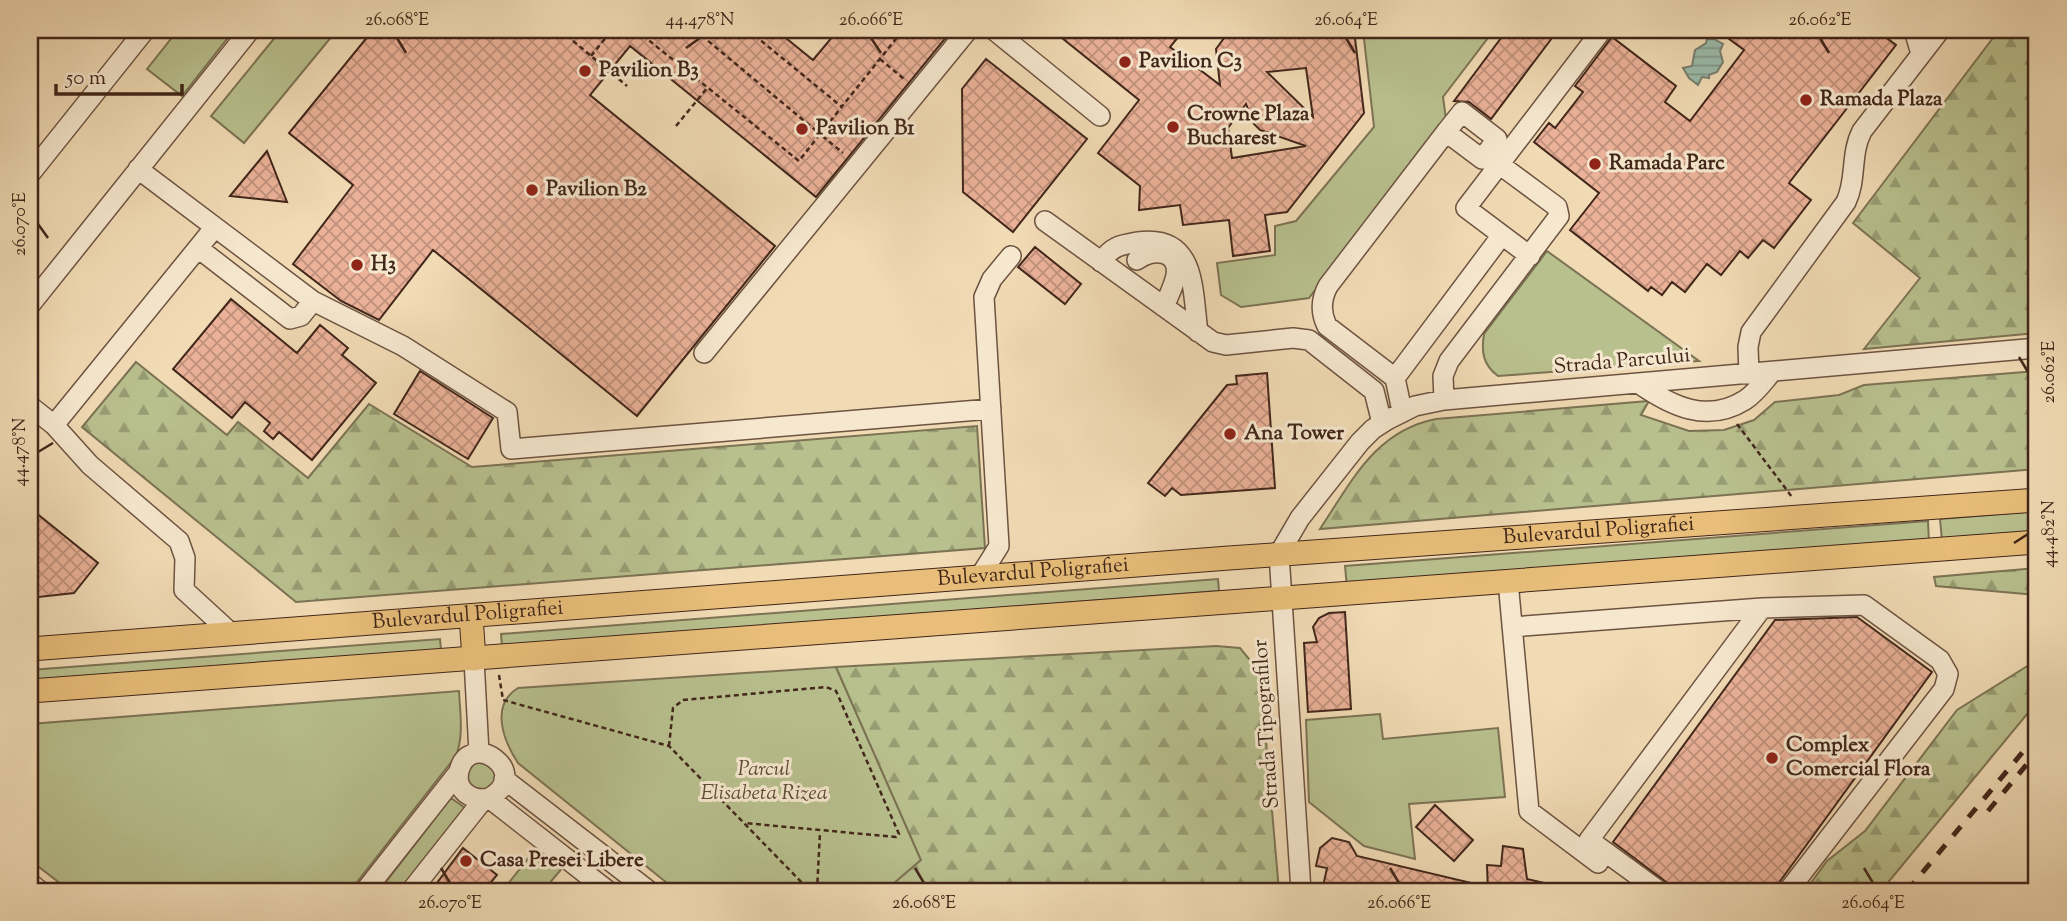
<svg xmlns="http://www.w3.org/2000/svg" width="2067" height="921" font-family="'Sorts Mill Goudy',serif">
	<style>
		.green { fill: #b8c08e; stroke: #7c7354; stroke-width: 2 }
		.forest { fill: url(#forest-firs); stroke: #7c7354; stroke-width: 2 }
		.water { fill: url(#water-rules); stroke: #777f70; stroke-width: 2 }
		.building { fill: url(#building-cross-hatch); stroke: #41261a; stroke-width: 2; fill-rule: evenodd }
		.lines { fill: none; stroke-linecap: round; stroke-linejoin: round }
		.minor-casing { stroke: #6d5341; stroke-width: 22 }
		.major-casing { stroke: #41261a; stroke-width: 25 }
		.path { stroke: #41261a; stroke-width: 2.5; stroke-dasharray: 5 3.5; stroke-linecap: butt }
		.minor { stroke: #f6e8cf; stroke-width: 19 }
		.major { stroke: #e8be7a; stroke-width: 23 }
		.rail { stroke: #41261a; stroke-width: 5; stroke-dasharray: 12 12; stroke-linecap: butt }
		.ticks { fill: none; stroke: #41261a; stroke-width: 2.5 }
		.poi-dot { fill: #8f2418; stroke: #f6e8cf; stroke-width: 2.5 }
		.labels { text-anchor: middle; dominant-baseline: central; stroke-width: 6; stroke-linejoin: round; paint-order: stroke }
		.poi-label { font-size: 21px; font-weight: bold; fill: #41261a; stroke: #f6e8cf; text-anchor: start }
		.street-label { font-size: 21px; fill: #41261a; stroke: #f6e8cf }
		.park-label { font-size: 21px; font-style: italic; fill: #5f4c37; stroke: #f6e8cf }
		.neatline { fill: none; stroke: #41261a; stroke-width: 2.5 }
		.ticks-label { font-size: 18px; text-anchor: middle; fill: #41261a }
	</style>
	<defs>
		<pattern id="forest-firs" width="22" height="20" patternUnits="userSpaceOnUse" patternTransform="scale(1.75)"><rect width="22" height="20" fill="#b8c08e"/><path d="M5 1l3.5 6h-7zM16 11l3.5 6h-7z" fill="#979c73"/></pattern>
		<pattern id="water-rules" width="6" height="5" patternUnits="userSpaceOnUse" patternTransform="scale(1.75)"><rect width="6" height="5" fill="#9bbbaa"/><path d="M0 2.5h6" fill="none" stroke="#80988a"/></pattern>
		<pattern id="building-cross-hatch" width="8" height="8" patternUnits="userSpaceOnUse" patternTransform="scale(1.75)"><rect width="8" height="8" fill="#ebb299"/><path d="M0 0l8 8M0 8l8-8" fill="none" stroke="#c0917c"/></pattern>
	</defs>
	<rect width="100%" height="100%" fill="#f1dbb5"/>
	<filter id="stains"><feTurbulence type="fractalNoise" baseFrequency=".00286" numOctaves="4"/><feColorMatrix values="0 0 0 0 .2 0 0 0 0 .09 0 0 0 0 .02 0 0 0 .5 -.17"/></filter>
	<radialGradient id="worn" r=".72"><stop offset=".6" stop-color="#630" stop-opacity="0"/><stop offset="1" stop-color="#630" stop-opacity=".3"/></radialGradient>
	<path class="green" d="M178,30H234L182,96L147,69Z
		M281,30H337L244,143L211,116Z
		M1363,30H1494L1443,97L1446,119L1309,298L1241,307L1221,295L1217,263L1275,255V226L1296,221L1374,127Z
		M1547,251L1699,361L1498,376C1483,365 1481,352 1484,334Z
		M2037,511V534L1942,541L1940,519Z
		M1928,521L1929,543L1347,588L1345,566Z
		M1218,579L1219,591L502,646L501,634Z
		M440,639L441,650L30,680V670Z
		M836,667L921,860L885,891H677L518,763C503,740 490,705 518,688Z
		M459,691C460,713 464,735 456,756L350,891H70L30,860V724Z
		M1380,714L1383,739L1498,728L1505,797L1409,804L1415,859L1364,846L1309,802L1306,720Z
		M467 776a14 14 0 1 1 28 0a14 14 0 1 1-28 0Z
		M451,798L465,808L400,891H379Z
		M538,846L564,866L543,891H514L507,885Z"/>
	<path class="forest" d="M1999,30H2037V333L1864,349L1920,278L1853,223Z
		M136,362L227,435L238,422L308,478L369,404L472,467L977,426L985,548L296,602L82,427Z
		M2037,371V469L1320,529C1352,481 1375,431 1436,419L1649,401L1641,415L1689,431L1724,430L1754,420L1775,402L1839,395L1864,385Z
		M2037,568V595L1936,586L1934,577Z
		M1216,646L1240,648L1254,665L1261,683L1279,891H885L921,860L836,667Z
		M2037,660V702L1881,891H1805L1827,861L1865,831L1957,710Z"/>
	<path class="water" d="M1707,39H1714L1723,44L1720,51L1723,62L1717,72L1709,75V78L1702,77L1698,85L1689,78L1683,68L1692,66L1695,50L1706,43Z"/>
	<path class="building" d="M373,30H776L813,60L838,30H941L948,35L816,197L630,46L590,95L775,246L637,416L433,250L379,320L341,301L293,264L353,185L289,133Z
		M1052,30H1184L1170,47L1220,85L1216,49L1230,30H1354L1364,113L1287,212L1265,215L1270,251L1233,256L1229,220L1183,225L1180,205L1139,210L1140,186L1098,153L1139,100ZM1306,68L1313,117L1267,72ZM1246,104L1254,124L1260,130L1306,146L1232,158L1228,128Z
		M1507,30H1558L1491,119L1469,102L1454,101Z
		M1717,30H1876L1896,45L1789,183L1811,200L1774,248L1763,240L1748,258L1740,251L1721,275L1707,264L1685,292L1672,282L1662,295L1651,287L1648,291L1570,230L1599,193L1534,142L1549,123L1555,128L1583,92L1575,86L1612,37L1676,86L1665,102L1690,121L1744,50Z
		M986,59L1087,139L1013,232L963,192L962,89Z
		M267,151L287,202L230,196Z
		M1035,247L1081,284L1065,304L1018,267Z
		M231,299L297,353L320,325L348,348L342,355L376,383L312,460L279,432L273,439L264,431L270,423L245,402L232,418L173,369Z
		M420,371L493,418L468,459L394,414Z
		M1267,373L1275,488L1181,495L1172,488L1165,496L1148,483L1227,385L1237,384L1236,376Z
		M30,508L98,563L74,593L30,598Z
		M1345,612L1351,709L1308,712L1304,643L1317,642L1313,627L1319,618L1329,613Z
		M1857,617L1932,672L1773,891H1678L1613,842L1775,620Z
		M1435,805L1473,840L1454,861L1416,827Z
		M1332,838L1349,842L1357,856L1484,886L1483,891H1322L1327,868L1316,866L1320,848Z
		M1503,846L1523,849L1527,879L1557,886L1556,891H1488L1487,865L1501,866Z
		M463,848L497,875L484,891H431Z"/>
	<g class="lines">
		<g class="minor-casing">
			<path id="minor" d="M994,30L1100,116
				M1914,30L1921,54
				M138,169L313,301L403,346L507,412L511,449L991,409
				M30,174L145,30
				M1045,221L1213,342L1226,345L1293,338L1309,340L1374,391L1382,423
				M198,248L290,319L301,316L313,301
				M1530,256L1466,208L1602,30
				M1137,260C1153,247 1180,251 1176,275C1174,286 1168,297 1164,307
				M1101,262C1112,246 1120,245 1138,242C1197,234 1192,290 1198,332
				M30,305L250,30
				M704,353L968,30
				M1749,374L1748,347L1751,332L1846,202C1857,179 1850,154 1862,131L1940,30
				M1395,378L1502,235
				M1638,383C1671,406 1707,424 1745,400C1756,393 1764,381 1772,372
				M1444,400L1443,376L1449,361L1559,216L1557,207L1499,164
				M30,406L54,425L90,465L179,541L185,558L184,590L232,634
				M1402,411L1395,378L1327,326C1320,312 1321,299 1328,286L1446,132L1482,159L1497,139L1462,112L1446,132
				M54,425L215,227
				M979,578L999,546L984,297L992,279L1011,256
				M1508,581L1529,811L1598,863
				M1512,627L1762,608L1864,605L1940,660L1948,674L1944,689L1788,891
				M474,659L479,753
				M504,779L649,891
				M489,798C534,773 470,728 459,771C454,790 472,802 489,798L608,891
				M30,883L40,891
				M365,891L458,773
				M411,891L483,800
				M1301,891L1279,554L1300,518L1360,442L1373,429L1387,420L1415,406L1444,400L2037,348
				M1659,891L1589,840L1762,608"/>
		</g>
		<g class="major-casing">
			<g id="major">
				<path d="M471,616L474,659"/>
				<path id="s1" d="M30,649L1229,558L2037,500"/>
				<path d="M30,691L2037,542"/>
			</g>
		</g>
		<path class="path" d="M560,30L627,86
			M636,30L799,161L820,134L843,153
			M695,30L820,134L903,30
			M748,30L842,107
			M591,56L612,30
			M880,59L904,79
			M676,126L708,87
			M1737,424L1792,497
			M499,675L503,700L669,746L810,891
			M669,746L673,708L683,700L826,687L836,691L899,834L896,837L744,823
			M817,891L820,832"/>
		<use href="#minor" class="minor"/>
		<use href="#major" class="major"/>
		<path class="rail" d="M1988,811L2037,752
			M1907,891L2037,735"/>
	</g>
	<path class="ticks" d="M397,38L406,53M871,38L881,53M1346,38L1355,53M1820,38L1829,53M686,48L700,38M38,224L48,238M2019,357L2028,372M38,452L53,443M2014,543L2028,534M441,868L450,883M915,868L924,883M1390,868L1399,883M1864,868L1873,883"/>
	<g class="poi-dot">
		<circle cx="1125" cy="62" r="7"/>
		<circle cx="585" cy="71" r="7"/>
		<circle cx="1806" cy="100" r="7"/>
		<circle cx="1173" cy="127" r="7"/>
		<circle cx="802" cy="129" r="7"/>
		<circle cx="1595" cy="164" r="7"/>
		<circle cx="532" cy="190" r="7"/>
		<circle cx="357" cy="265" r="7"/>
		<circle cx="1230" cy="434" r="7"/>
		<circle cx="1772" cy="758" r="7"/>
		<circle cx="466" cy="861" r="7"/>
	</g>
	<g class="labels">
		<g class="poi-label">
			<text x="1139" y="62">Pavilion C3</text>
			<text x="599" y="71">Pavilion B3</text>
			<text x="1820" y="100">Ramada Plaza</text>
			<text x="1187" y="115">Crowne Plaza<tspan x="1187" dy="24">Bucharest</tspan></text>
			<text x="816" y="129">Pavilion B1</text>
			<text x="1609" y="164">Ramada Parc</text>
			<text x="546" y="190">Pavilion B2</text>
			<text x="371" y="265">H3</text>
			<text x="1244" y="434">Ana Tower</text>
			<text x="1786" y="746">Complex<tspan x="1786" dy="24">Comercial Flora</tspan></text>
			<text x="480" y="861">Casa Presei Libere</text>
		</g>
		<g class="street-label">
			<text transform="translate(1622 362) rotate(-5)">Strada Parcului</text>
			<text stroke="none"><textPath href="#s1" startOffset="1573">Bulevardul Poligrafiei</textPath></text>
			<text stroke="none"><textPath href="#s1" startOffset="1006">Bulevardul Poligrafiei</textPath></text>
			<text stroke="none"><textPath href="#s1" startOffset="439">Bulevardul Poligrafiei</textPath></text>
			<text transform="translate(1267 724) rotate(-94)">Strada Tipografilor</text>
		</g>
		<g class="park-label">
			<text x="764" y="770">Parcul<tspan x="764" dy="24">Elisabeta Rizea</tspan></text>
		</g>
	</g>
	<rect width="2067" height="921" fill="none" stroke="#f1dbb5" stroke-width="77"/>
	<path d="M56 84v10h126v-10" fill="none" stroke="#41261a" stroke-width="3.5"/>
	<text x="66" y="84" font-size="21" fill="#41261a" stroke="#f6e8cf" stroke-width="5" paint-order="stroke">50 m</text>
	<rect x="38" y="38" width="1990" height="845" class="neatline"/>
	<g class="ticks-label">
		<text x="397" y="25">26.068°E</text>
		<text x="700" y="25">44.478°N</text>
		<text x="871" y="25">26.066°E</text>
		<text x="1346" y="25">26.064°E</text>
		<text x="1820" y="25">26.062°E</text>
		<text transform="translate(19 224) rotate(-90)" y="6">26.070°E</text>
		<text transform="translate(2048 372) rotate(-90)" y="6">26.062°E</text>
		<text transform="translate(19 452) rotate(-90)" y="6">44.478°N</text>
		<text transform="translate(2048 534) rotate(-90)" y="6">44.482°N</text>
		<text x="450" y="908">26.070°E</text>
		<text x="924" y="908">26.068°E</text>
		<text x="1399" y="908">26.066°E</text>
		<text x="1873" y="908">26.064°E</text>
	</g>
	<rect width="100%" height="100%" filter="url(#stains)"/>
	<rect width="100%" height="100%" fill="url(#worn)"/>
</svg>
